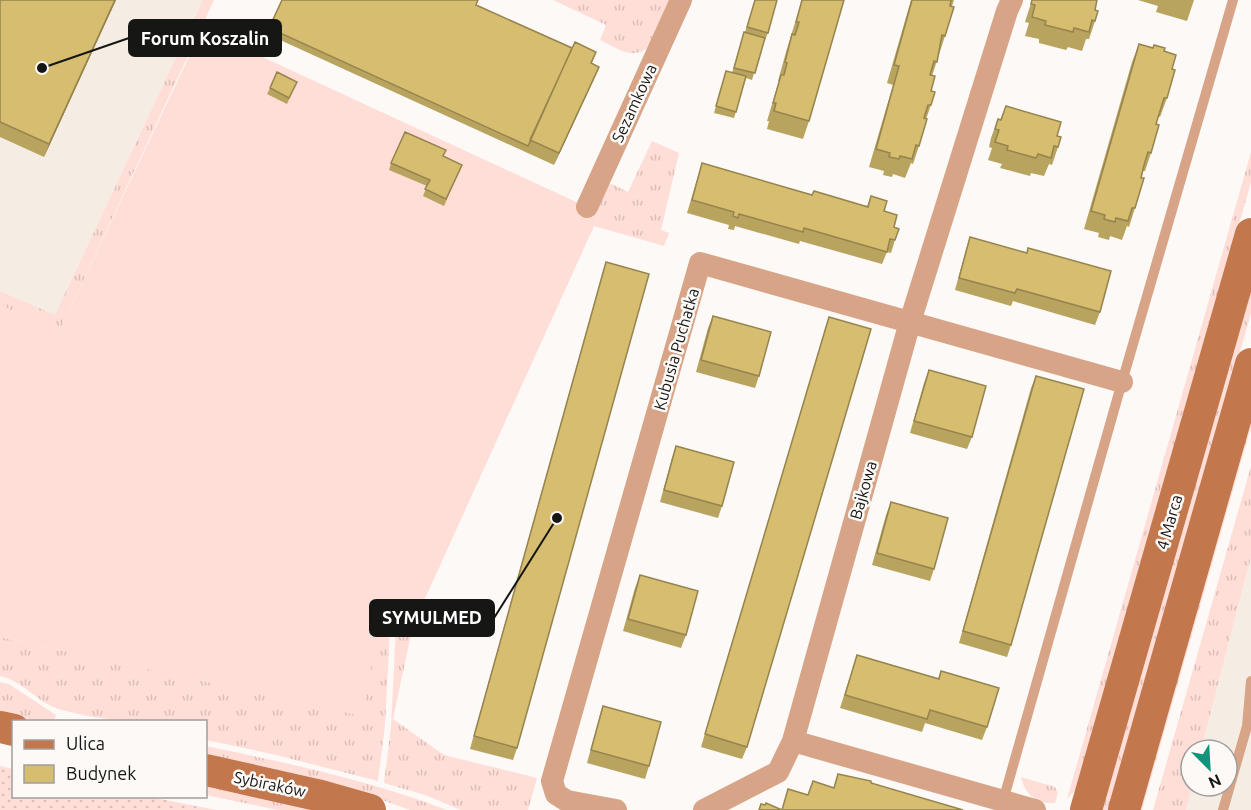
<svg xmlns="http://www.w3.org/2000/svg" width="1251" height="810" font-family="Ubuntu,sans-serif">
	<style>
		.built { fill: #f5ede4 }
		.grass { fill: url(#grass-tufts) }
		.park { fill: url(#park-dots) }
		.garden { fill: #ffded8 }
		.lines { fill: none; stroke-linecap: round; stroke-linejoin: round }
		.lane { stroke: #d7a487; stroke-width: 10 }
		.street { stroke: #d7a487; stroke-width: 22 }
		.secondary { stroke: #c2784c; stroke-width: 32 }
		.wall { fill: #b8a35f }
		.shaded-wall { fill: #96844e }
		.building { fill: #d6bd6f; stroke: #96844e; stroke-width: 1.5 }
		.labels { text-anchor: middle; dominant-baseline: central; stroke-width: 5; stroke-linejoin: round; paint-order: stroke }
		.street-label { font-size: 16px; fill: #161615; stroke: #fcf9f6 }
		.leader { fill: none; stroke: #161615; stroke-width: 2 }
		.callout-dot { fill: #161615; stroke: #fcf9f6; stroke-width: 2 }
		.callout { fill: #161615; stroke: #161615; stroke-width: 2 }
		.callout-label { font-size: 18px; text-anchor: middle; font-weight: bold; fill: #fff }
	</style>
	<defs>
		<pattern id="grass-tufts" width="24" height="20" patternUnits="userSpaceOnUse" patternTransform="scale(1.5)"><rect width="24" height="20" fill="#ffded8"/><path d="M3 7l-1-3M5 7V3M7 7l1-3M15 17l-1-3M17 17v-4M19 17l1-3" fill="none" stroke="#dabeb8"/></pattern>
		<pattern id="park-dots" width="8" height="8" patternUnits="userSpaceOnUse" patternTransform="scale(1.5)"><rect width="8" height="8" fill="#ffded8"/><path d="M2 2h.1M6 6h.1" fill="none" stroke="#dabeb8" stroke-width="1.8" stroke-linecap="round"/></pattern>
	</defs>
	<rect width="100%" height="100%" fill="#fcf9f6"/>
	<path class="built" d="M0,0H214L59,332L0,305Z
		M1251,557V810H1186L1192,786H1227V750H1201Z"/>
	<path class="grass" d="M203,0H214L59,332L0,305V291L55,315Z
		M553,0H675C665,20 654,61 625,52C617,49 608,44 600,40L606,25Z
		M652,141L679,153L661,230L669,233L664,246L594,226L600,213L592,208L604,186L612,184L628,192Z
		M1251,152V182L1081,784L1067,799Z
		M1251,278V313L1110,810H1099Z
		M1251,407V427L1142,810H1137Z
		M1251,466V557L1201,750H1191L1192,786L1186,810H1153Z
		M413,625L393,719L444,755L537,778L528,810H461L425,795L384,783L391,726L396,627Z
		M379,627L390,628L385,725L378,781L272,754L206,740V722C156,721 107,724 59,709C38,703 23,681 0,676V637L361,715Z
		M0,682L9,684L56,715L54,721L39,722L0,713Z
		M206,746C287,763 369,780 447,810H410L382,800L294,776L206,757Z
		M1021,777L1055,787L1058,793L1055,803C1037,804 1025,795 1021,777Z
		M206,784L317,810H278L206,795Z"/>
	<path class="park" d="M0,766L13,769L14,796L150,797L216,810H0Z"/>
	<path class="garden" d="M202,29L600,213L413,625L390,628L379,627L362,716L0,637V305L59,332Z"/>
	<g class="lines">
		<path class="lane" d="M1003,801L1122,382L1233,0
			M1223,810L1247,726L1251,681"/>
		<path class="street" d="M587,207L681,0
			M793,741L1035,810
			M616,810L567,801L556,794L552,781L700,263L1122,382
			M704,810L778,772L793,741L910,322L1007,11L1012,0"/>
		<path class="secondary" d="M0,727L14,730
			M206,770L317,795L370,810
			M1086,810L1251,234
			M1124,810L1251,364"/>
	</g>
	<path class="wall" d="M0,0H116L44,157L0,137Z
		M755,0L768,33L765,40L764,39L752,80L746,78L734,118L714,113L726,71L732,73L742,38L744,32H745Z
		M802,0H844L809,121L803,139L767,129L769,121H767L779,81H778L786,52Z
		M911,0H954L952,6L945,36L932,76L931,105L926,119L919,146L913,164L911,163L905,178L893,174L892,177L883,175L884,171L869,167L893,85L887,83Z
		M1032,0H1097L1095,10V21L1089,39H1086L1082,51L1068,47L1066,50L1039,43V39L1025,36L1029,23L1025,22Z
		M1138,0H1194L1187,21L1156,12L1158,6Z
		M477,5L572,48L596,52L592,63L599,67L594,79L554,165L267,34L269,28Z
		M1139,44L1164,51L1172,69L1167,98L1160,117L1158,116L1156,124L1151,153L1145,171H1143L1135,208L1129,227L1127,226L1122,240L1110,236L1109,240L1098,237L1099,233L1084,229L1132,62Z
		M297,82L287,104L267,94L270,88Z
		M1006,106L1057,136L1058,147L1052,165L1049,164L1044,176L1031,173L1030,176L1000,168L1002,164L988,160L992,148L989,147L991,138L998,119L1000,120Z
		M443,156L462,165L444,206L423,196L427,186L389,170L391,163Z
		M702,163L812,195L867,206L871,196L884,211L894,227L895,240L891,253L887,252L882,264L800,241L799,244L735,226L734,230L728,229L729,225L687,213Z
		M970,237L1100,312L1095,325L1013,301L1011,306L955,290L966,250Z
		M606,262L517,748L513,760L470,749L602,275Z
		M713,316L759,376L755,388L696,372L708,328Z
		M829,317L747,747L742,759L701,747L825,330Z
		M929,370L972,437L967,449L910,433L924,383Z
		M1036,376L1011,645L1007,657L959,643L1031,388Z
		M676,446L722,506L718,518L660,502L672,458Z
		M891,502L934,569L930,581L872,565L886,515Z
		M640,575L686,635L681,648L623,631L635,588Z
		M857,655L938,679L941,671L987,727L982,740L925,723L922,732L840,708Z
		M603,706L649,766L645,779L587,763L599,719Z"/>
	<path class="shaded-wall" d="M115,0H116L44,157L49,144Z
		M599,67L594,79L554,165L559,153Z"/>
	<path class="building" d="M0,0H115L49,144L0,122Z
		M282,0H478L476,5L572,48L528,146L269,28Z
		M755,0H777L768,33L747,27Z
		M802,0H844L809,121L774,111L776,103H773L781,75H784L787,63L785,62L792,34L795,35L797,29L799,22H796Z
		M912,0H951L950,6L954,7L945,36L942,35L937,62L934,61L930,75L935,76L931,91L935,92L931,105H928L924,118L927,119L919,146L916,145L912,159L900,156L899,159L889,157L890,153L876,149L899,66L894,65Z
		M1032,0H1097L1095,10L1098,11L1095,21L1092,20L1089,32L1074,28L1073,32L1045,25L1046,21L1032,17L1035,5L1031,4Z
		M744,32L765,38L755,73L734,68Z
		M575,42L596,52L591,63L599,67L559,153L530,140Z
		M1139,44L1153,48L1154,45L1165,48L1164,51L1176,55L1172,69L1175,70L1167,98H1164L1156,124L1159,125L1151,153L1148,152L1144,165L1141,178H1144L1135,208H1132L1128,221L1116,218L1115,222L1104,219L1105,215L1091,211Z
		M726,71L746,76L736,112L716,106Z
		M277,72L297,82L289,98L270,88Z
		M1006,106L1061,122L1057,136L1061,137L1058,147L1054,146L1051,158L1038,154L1036,158L1007,150L1008,146L995,142L999,130L995,129L998,119L1001,120Z
		M405,132L446,150L443,156L462,165L446,199L425,189L430,180L391,163Z
		M702,163L812,195L814,191L868,207L871,196L887,201L884,211L897,215L894,227L899,229L895,240L890,239L887,252L804,228L803,232L739,214L738,218L733,216L734,212L692,200Z
		M970,237L1027,253L1028,248L1111,271L1100,312L1017,289L1015,293L959,278Z
		M606,262L649,274L517,748L474,736Z
		M713,316L771,332L759,376L701,360Z
		M829,317L871,329L747,747L705,734Z
		M929,370L986,386L972,437L914,421Z
		M1036,376L1084,389L1011,645L963,631Z
		M676,446L734,462L722,506L664,490Z
		M891,502L948,518L934,569L877,553Z
		M640,575L698,591L686,635L628,619Z
		M857,655L939,679L941,671L999,688L987,727L930,710L927,719L845,695Z
		M603,706L661,722L649,766L591,750Z
		M838,774L871,781V783L963,810H759L761,804L765,805L766,803L782,810L788,789L808,795L813,781L834,788Z"/>
	<g class="labels">
		<g class="street-label">
			<text transform="translate(634 103) rotate(-65)">Sezamkowa</text>
			<text transform="translate(676 349) rotate(-74)">Kubusia Puchatka</text>
			<text transform="translate(863 490) rotate(-74)">Bajkowa</text>
			<text transform="translate(1169 522) rotate(-74)">4 Marca</text>
			<text transform="translate(270 784) rotate(12)">Sybiraków</text>
		</g>
	</g>
	<path class="leader" d="M42 68L129 38M557 518L494 618"/>
	<g class="callout-dot">
		<circle cx="42" cy="68" r="6"/>
		<circle cx="557" cy="518" r="6"/>
	</g>
	<g class="callout">
		<rect x="129" y="20" width="152" height="36" rx="6"/>
		<rect x="370" y="600" width="124" height="36" rx="6"/>
	</g>
	<g class="callout-label">
		<text x="205" y="45">Forum Koszalin</text>
		<text x="432" y="624">SYMULMED</text>
	</g>
	<rect x="12" y="720" width="195" height="78" fill="#fcf9f6" stroke="#a09e9c" stroke-width="1.5"/>
	<rect x="24" y="740" width="30" height="9" fill="#c2784c" stroke="#a09e9c" stroke-width="1.5"/>
	<text x="66" y="750" font-size="18" fill="#161615">Ulica</text>
	<rect x="24" y="765" width="30" height="18" fill="#d6bd6f" stroke="#a09e9c" stroke-width="1.5"/>
	<text x="66" y="780" font-size="18" fill="#161615">Budynek</text>
	<g transform="translate(1209 768) rotate(156)"><circle r="28" fill="#fcf9f6" stroke="#a09e9c" stroke-width="1.5"/>
	<path d="M0-4.5L10 22L0 15L-10 22Z" fill="#12937c"/>
	<text y="-9" font-size="16" font-weight="bold" text-anchor="middle" fill="#161615">N</text>
	</g>
</svg>
